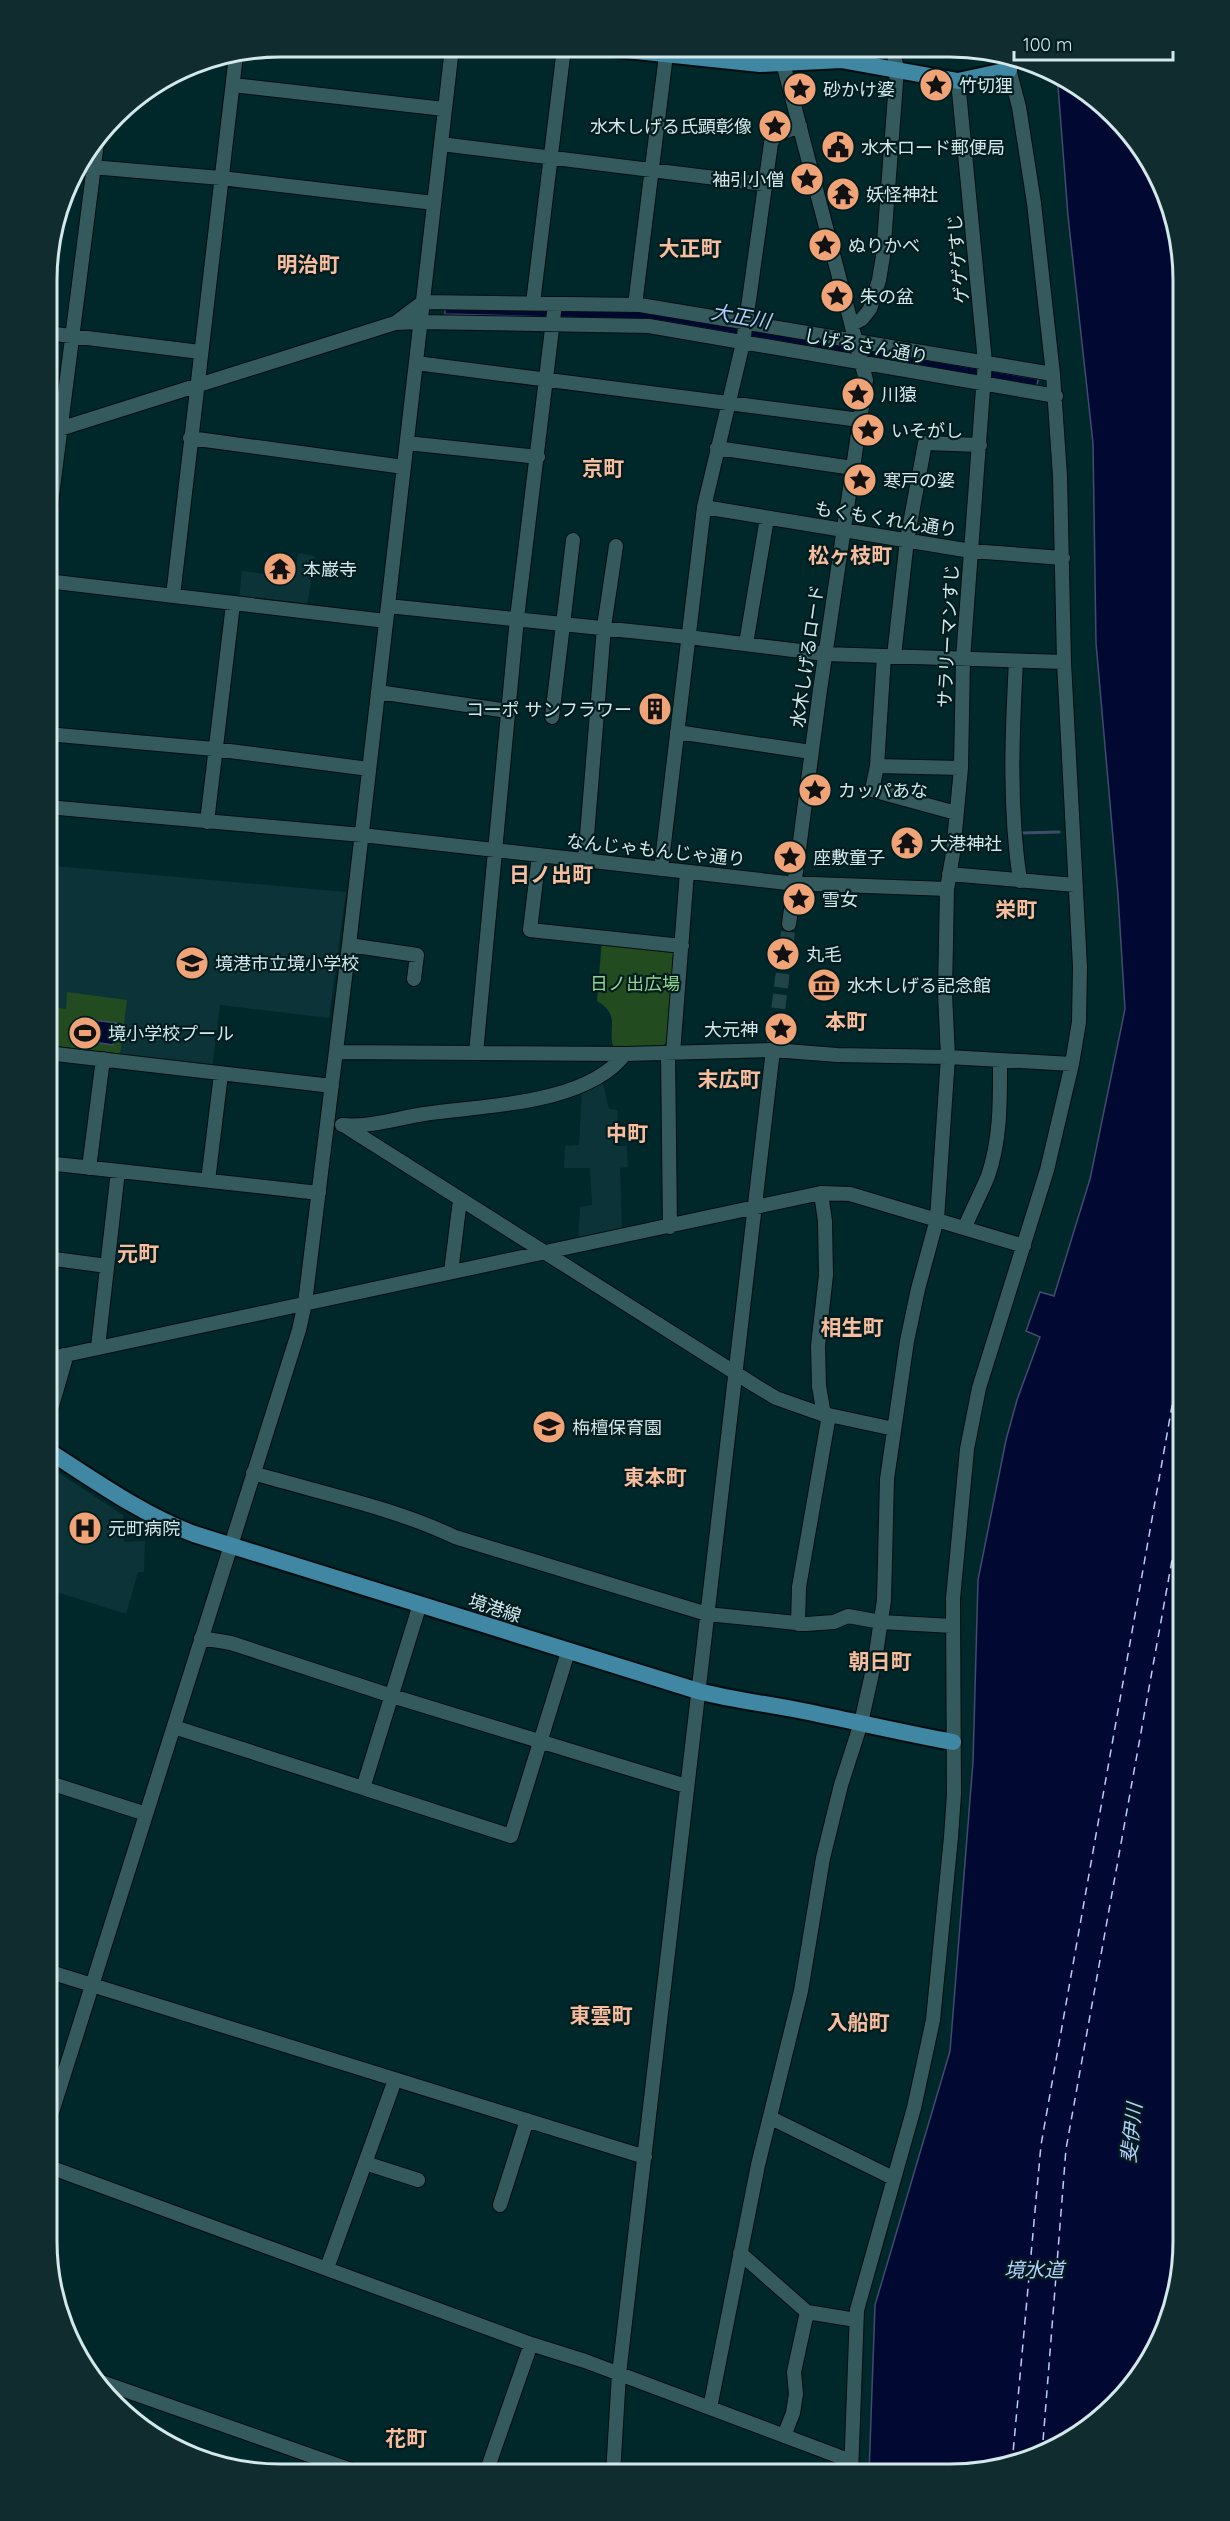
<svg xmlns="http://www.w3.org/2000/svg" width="1230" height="2521" font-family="Quicksand,'Noto Sans JP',sans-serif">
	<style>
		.built { fill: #0c3438 }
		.green { fill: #234b20 }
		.water { fill: #010933; stroke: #404c6a; stroke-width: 1.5 }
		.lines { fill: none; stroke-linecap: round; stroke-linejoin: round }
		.stream { stroke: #404c6a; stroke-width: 3 }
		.ferry { stroke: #b7cefc; stroke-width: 1.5; stroke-dasharray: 8 6; stroke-linecap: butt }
		.minor-tunnel { stroke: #204447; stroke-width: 14; stroke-dasharray: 14 7; stroke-linecap: butt }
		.minor-casing { stroke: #000d0f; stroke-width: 16 }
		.major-casing { stroke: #000d0f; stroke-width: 20 }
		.minor { stroke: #345a5e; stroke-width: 14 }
		.major { stroke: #4087a4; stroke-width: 16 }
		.labels { text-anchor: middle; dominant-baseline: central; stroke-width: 4.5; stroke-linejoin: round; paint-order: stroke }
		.poi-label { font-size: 18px; fill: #d3e8ea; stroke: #001c1f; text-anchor: start }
		.street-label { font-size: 18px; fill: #d3e8ea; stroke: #001c1f }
		.park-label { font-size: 18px; fill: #95d48e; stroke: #001c1f }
		.water-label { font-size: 20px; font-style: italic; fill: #b7cefc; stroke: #001c1f }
		.quarter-label { font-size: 21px; font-weight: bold; fill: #f7bd9d; stroke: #001c1f }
		.rim { fill: none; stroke: #d3e8ea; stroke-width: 3 }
	</style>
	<rect width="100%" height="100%" fill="#00272a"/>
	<path class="built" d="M298,553L315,556L307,606L239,598L242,571L295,578Z
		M54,866L346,892L329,1018L220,1005L212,1069L47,1049V920Z
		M602,1079L609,1109L618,1110L616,1146H627L628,1167L620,1168L622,1231L578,1240L580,1207L592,1205L590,1168H564L565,1146L579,1145L582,1090Z
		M47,1465L123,1515L124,1542L145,1541L144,1572H138L126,1614L47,1589Z"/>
	<path class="green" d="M602,939L675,951L670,1040L660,1048L615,1051C605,1031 623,1016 597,1001Z
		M67,992L127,1000L120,1054L47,1045V1021H51L53,1007L66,1009Z"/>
	<path class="water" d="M1057,73L1104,105L1144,151L1171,205L1183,280V2256L1171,2316L1135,2383L1080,2435L1025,2462L950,2474H869L875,2305L950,2051L973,1762L978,1580L1006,1440L1017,1400L1040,1337L1026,1331L1040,1292L1054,1296L1090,1179L1125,1009L1118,895L1096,643L1093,443L1068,216Z
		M445,308L646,312L1038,379L1037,386L656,320L445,314Z
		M77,1018L116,1023L113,1045L74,1039Z"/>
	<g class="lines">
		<path class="stream" d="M1020,833L1059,832"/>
		<path class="ferry" d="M1042,2454L1066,2149L1183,1499
			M1012,2464L1041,2145L1183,1344"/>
		<path class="minor-tunnel" d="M773,1050L789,924"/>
		<g class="minor-casing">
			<path id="minor" d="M1005,54L1019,107L1034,203L1053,374L1060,476L1064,662
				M783,63L866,380L820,690L789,924
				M233,85L444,109
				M441,144L764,184
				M79,166L221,178L434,203
				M533,303L564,48
				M635,305L666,55
				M395,323L423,302L640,305L1053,374
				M853,324L862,319L870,309L879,280L883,256L897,69L893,50
				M47,333L200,352
				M416,363L860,420
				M47,433L395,323L420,322L649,326L1056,396
				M190,438L404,467
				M407,443L538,457
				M717,448L853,468
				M704,507L971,551L1063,558
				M47,535L97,142
				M47,581L386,621
				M173,596L236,55
				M388,606L688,637L825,654L1064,662L1080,967L1079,1022L1072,1064L1047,1170L979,1388L967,1449L953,1599L954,1794L951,1837L933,2020L914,2108L857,2310L851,2474
				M746,644L767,518
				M884,656L877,766L961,768
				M894,656L907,540L925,443L980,445
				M1016,661C1012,735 1009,807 1020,881
				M378,692L508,711
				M552,717L573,540
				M677,732L811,752
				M47,734L214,749L369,769
				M877,766L872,790L956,813
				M47,807L362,835L787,883L947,889
				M207,822L233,604
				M539,855L530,930L682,946
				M585,860L604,627L616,546
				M661,869L704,507L743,343L771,143L776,135L800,126
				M949,874L1075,885
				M349,945L417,955L414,979
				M337,1052L625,1054L773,1050L837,1055L948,1057L1072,1064
				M47,1053L332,1086
				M476,1053L517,618L555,304
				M668,1053L670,1227
				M673,1053L687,872
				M342,1125C368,1128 398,1118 424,1114C484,1105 586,1105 625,1054
				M345,1126L756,1386L776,1398L824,1415
				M47,1163L319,1193
				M89,1168L103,1059
				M208,1181L221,1074
				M821,1193L825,1221L826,1275L818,1346L819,1386L824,1415H829
				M965,1227C972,1210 981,1193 988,1176C1001,1138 1000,1100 1000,1060
				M47,1258L107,1266
				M451,1272L460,1200
				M98,1347L118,1171
				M47,1359L821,1193L850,1194L1024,1246
				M47,1423L65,1361L64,1355
				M253,1473C320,1493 392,1507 455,1537L707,1614L806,1624L834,1622L848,1616L881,1622L952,1626
				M798,1624L799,1587L829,1415L894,1429
				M201,1638L231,1643L392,1696L686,1786
				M174,1727L363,1788L420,1604
				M47,1782L146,1814
				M363,1788L511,1836L568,1652
				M47,1971L645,2157
				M771,2118L893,2178
				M47,2128L299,1330L305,1303L349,945L452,48
				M365,2163L418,2180
				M47,2166L531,2344L585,2361L851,2461
				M500,2205L527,2120
				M740,2253L807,2312
				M327,2268L395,2080
				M93,2379L360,2473
				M710,2408L758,2165L801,1991L823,1858L841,1785L861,1723L875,1660L884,1600L887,1479L907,1341L918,1289L937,1219L948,1057L945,993L947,889L953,853L961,768L963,659L985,362L958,81
				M784,2436L793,2413L796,2394L794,2372L807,2312L856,2320
				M486,2473L531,2344
				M613,2474L619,2374L773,1050"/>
		</g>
		<g class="major-casing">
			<path id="major" d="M617,49L760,64L841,60L958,81L1009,70
				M47,1450C94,1480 141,1514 194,1534L698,1691C733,1700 768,1704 803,1711C853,1721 903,1733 953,1742"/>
		</g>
		<use href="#minor" class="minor"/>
		<use href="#major" class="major"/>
	</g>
	<defs>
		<g id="sight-disc" transform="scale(1.725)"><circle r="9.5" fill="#efa377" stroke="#001c1f"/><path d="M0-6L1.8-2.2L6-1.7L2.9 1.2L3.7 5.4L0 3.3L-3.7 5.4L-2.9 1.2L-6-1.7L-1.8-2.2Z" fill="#111"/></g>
		<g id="civic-disc" transform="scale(1.725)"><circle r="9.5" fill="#efa377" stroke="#001c1f"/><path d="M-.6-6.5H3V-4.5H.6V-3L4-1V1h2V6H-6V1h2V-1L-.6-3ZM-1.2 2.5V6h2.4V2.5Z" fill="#111"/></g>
		<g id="temple-disc" transform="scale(1.725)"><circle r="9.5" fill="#efa377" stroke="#001c1f"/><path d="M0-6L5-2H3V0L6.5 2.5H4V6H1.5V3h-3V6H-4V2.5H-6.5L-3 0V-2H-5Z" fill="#111"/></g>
		<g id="building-disc" transform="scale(1.725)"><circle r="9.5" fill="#efa377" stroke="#001c1f"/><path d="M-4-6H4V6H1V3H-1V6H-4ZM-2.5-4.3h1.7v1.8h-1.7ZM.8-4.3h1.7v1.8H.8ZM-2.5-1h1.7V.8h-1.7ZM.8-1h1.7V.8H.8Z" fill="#111"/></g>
		<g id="school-disc" transform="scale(1.725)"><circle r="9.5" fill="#efa377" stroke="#001c1f"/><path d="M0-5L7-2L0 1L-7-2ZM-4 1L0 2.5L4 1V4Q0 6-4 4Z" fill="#111"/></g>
		<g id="museum-disc" transform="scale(1.725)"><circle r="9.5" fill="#efa377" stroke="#001c1f"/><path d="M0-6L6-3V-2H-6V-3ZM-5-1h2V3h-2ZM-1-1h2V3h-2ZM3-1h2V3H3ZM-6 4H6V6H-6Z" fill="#111"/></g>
		<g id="stadium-disc" transform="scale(1.725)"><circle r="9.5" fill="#efa377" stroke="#001c1f"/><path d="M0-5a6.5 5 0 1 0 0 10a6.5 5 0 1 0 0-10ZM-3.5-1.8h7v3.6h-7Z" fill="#111"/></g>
		<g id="hospital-disc" transform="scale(1.725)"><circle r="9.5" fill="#efa377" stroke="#001c1f"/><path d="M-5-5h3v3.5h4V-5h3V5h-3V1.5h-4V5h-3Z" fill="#111"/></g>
	</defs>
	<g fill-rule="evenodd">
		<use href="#sight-disc" x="936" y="85"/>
		<use href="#sight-disc" x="800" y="89"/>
		<use href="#sight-disc" x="775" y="126"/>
		<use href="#civic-disc" x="838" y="147"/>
		<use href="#sight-disc" x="807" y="179"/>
		<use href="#temple-disc" x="843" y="194"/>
		<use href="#sight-disc" x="825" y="245"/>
		<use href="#sight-disc" x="837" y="296"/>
		<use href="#sight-disc" x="858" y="394"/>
		<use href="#sight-disc" x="868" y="430"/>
		<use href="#sight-disc" x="860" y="480"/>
		<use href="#temple-disc" x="280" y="569"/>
		<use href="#building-disc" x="655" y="709"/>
		<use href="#sight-disc" x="815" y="790"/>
		<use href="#temple-disc" x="907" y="843"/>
		<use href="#sight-disc" x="790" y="857"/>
		<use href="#sight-disc" x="799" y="899"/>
		<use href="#sight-disc" x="783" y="954"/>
		<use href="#school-disc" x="192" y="963"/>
		<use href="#museum-disc" x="824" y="985"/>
		<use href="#sight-disc" x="781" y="1029"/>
		<use href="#stadium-disc" x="85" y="1033"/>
		<use href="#school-disc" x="549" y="1427"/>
		<use href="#hospital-disc" x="85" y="1528"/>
	</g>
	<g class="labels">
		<g class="poi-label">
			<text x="959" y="85">竹切狸</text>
			<text x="823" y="89">砂かけ婆</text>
			<text x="752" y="126" text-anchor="end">水木しげる氏顕彰像</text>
			<text x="861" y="147">水木ロード郵便局</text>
			<text x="784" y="179" text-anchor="end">袖引小僧</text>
			<text x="866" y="194">妖怪神社</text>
			<text x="848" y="245">ぬりかべ</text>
			<text x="860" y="296">朱の盆</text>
			<text x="881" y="394">川猿</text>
			<text x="891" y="430">いそがし</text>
			<text x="883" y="480">寒戸の婆</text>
			<text x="303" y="569">本巌寺</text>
			<text x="632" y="709" text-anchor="end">コーポ サンフラワー</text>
			<text x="838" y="790">カッパあな</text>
			<text x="930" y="843">大港神社</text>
			<text x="813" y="857">座敷童子</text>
			<text x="822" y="899">雪女</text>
			<text x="806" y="954">丸毛</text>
			<text x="215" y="963">境港市立境小学校</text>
			<text x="847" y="985">水木しげる記念館</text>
			<text x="758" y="1029" text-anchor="end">大元神</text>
			<text x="108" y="1033">境小学校プール</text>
			<text x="572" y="1427">栴檀保育園</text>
			<text x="108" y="1528">元町病院</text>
		</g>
		<g class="street-label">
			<text transform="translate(958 259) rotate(-95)">ゲゲゲすじ</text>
			<text transform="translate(866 346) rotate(10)">しげるさん通り</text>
			<text transform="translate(886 519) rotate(9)">もくもくれん通り</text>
			<text transform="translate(948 636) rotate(-87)">サラリーマンすじ</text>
			<text transform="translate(807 656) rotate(-82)">水木しげるロード</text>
			<text transform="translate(656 850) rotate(6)">なんじゃもんじゃ通り</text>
			<text transform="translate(495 1608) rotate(18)">境港線</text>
		</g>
		<g class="park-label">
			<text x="635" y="983">日ノ出広場</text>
		</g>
		<g class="water-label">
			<text transform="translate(741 316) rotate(10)">大正川</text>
			<text transform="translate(1131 2133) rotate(-84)">斐伊川</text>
			<text x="1034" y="2269">境水道</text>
		</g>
		<g class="quarter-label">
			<text x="690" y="248">大正町</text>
			<text x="308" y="264">明治町</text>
			<text x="603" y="468">京町</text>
			<text x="850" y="555">松ヶ枝町</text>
			<text x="551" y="874">日ノ出町</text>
			<text x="1016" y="909">栄町</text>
			<text x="846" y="1021">本町</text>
			<text x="729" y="1079">末広町</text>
			<text x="627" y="1133">中町</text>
			<text x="138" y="1253">元町</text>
			<text x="852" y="1327">相生町</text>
			<text x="655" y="1477">東本町</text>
			<text x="880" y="1661">朝日町</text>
			<text x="601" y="2015">東雲町</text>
			<text x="858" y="2022">入船町</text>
			<text x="406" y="2438">花町</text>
		</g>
	</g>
	<path d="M0 0H1230V2521H0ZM280 57H950A223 223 0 0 1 1173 280V2241A223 223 0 0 1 950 2464H280A223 223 0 0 1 57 2241V280A223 223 0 0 1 280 57Z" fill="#112c2f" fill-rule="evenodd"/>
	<path class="rim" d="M280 57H950A223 223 0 0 1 1173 280V2241A223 223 0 0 1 950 2464H280A223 223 0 0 1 57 2241V280A223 223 0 0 1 280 57Z"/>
	<path d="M1014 51v9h159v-9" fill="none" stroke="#d3e8ea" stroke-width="3"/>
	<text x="1023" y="51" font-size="18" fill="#d3e8ea" stroke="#001c1f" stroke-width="4.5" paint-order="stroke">100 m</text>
</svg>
